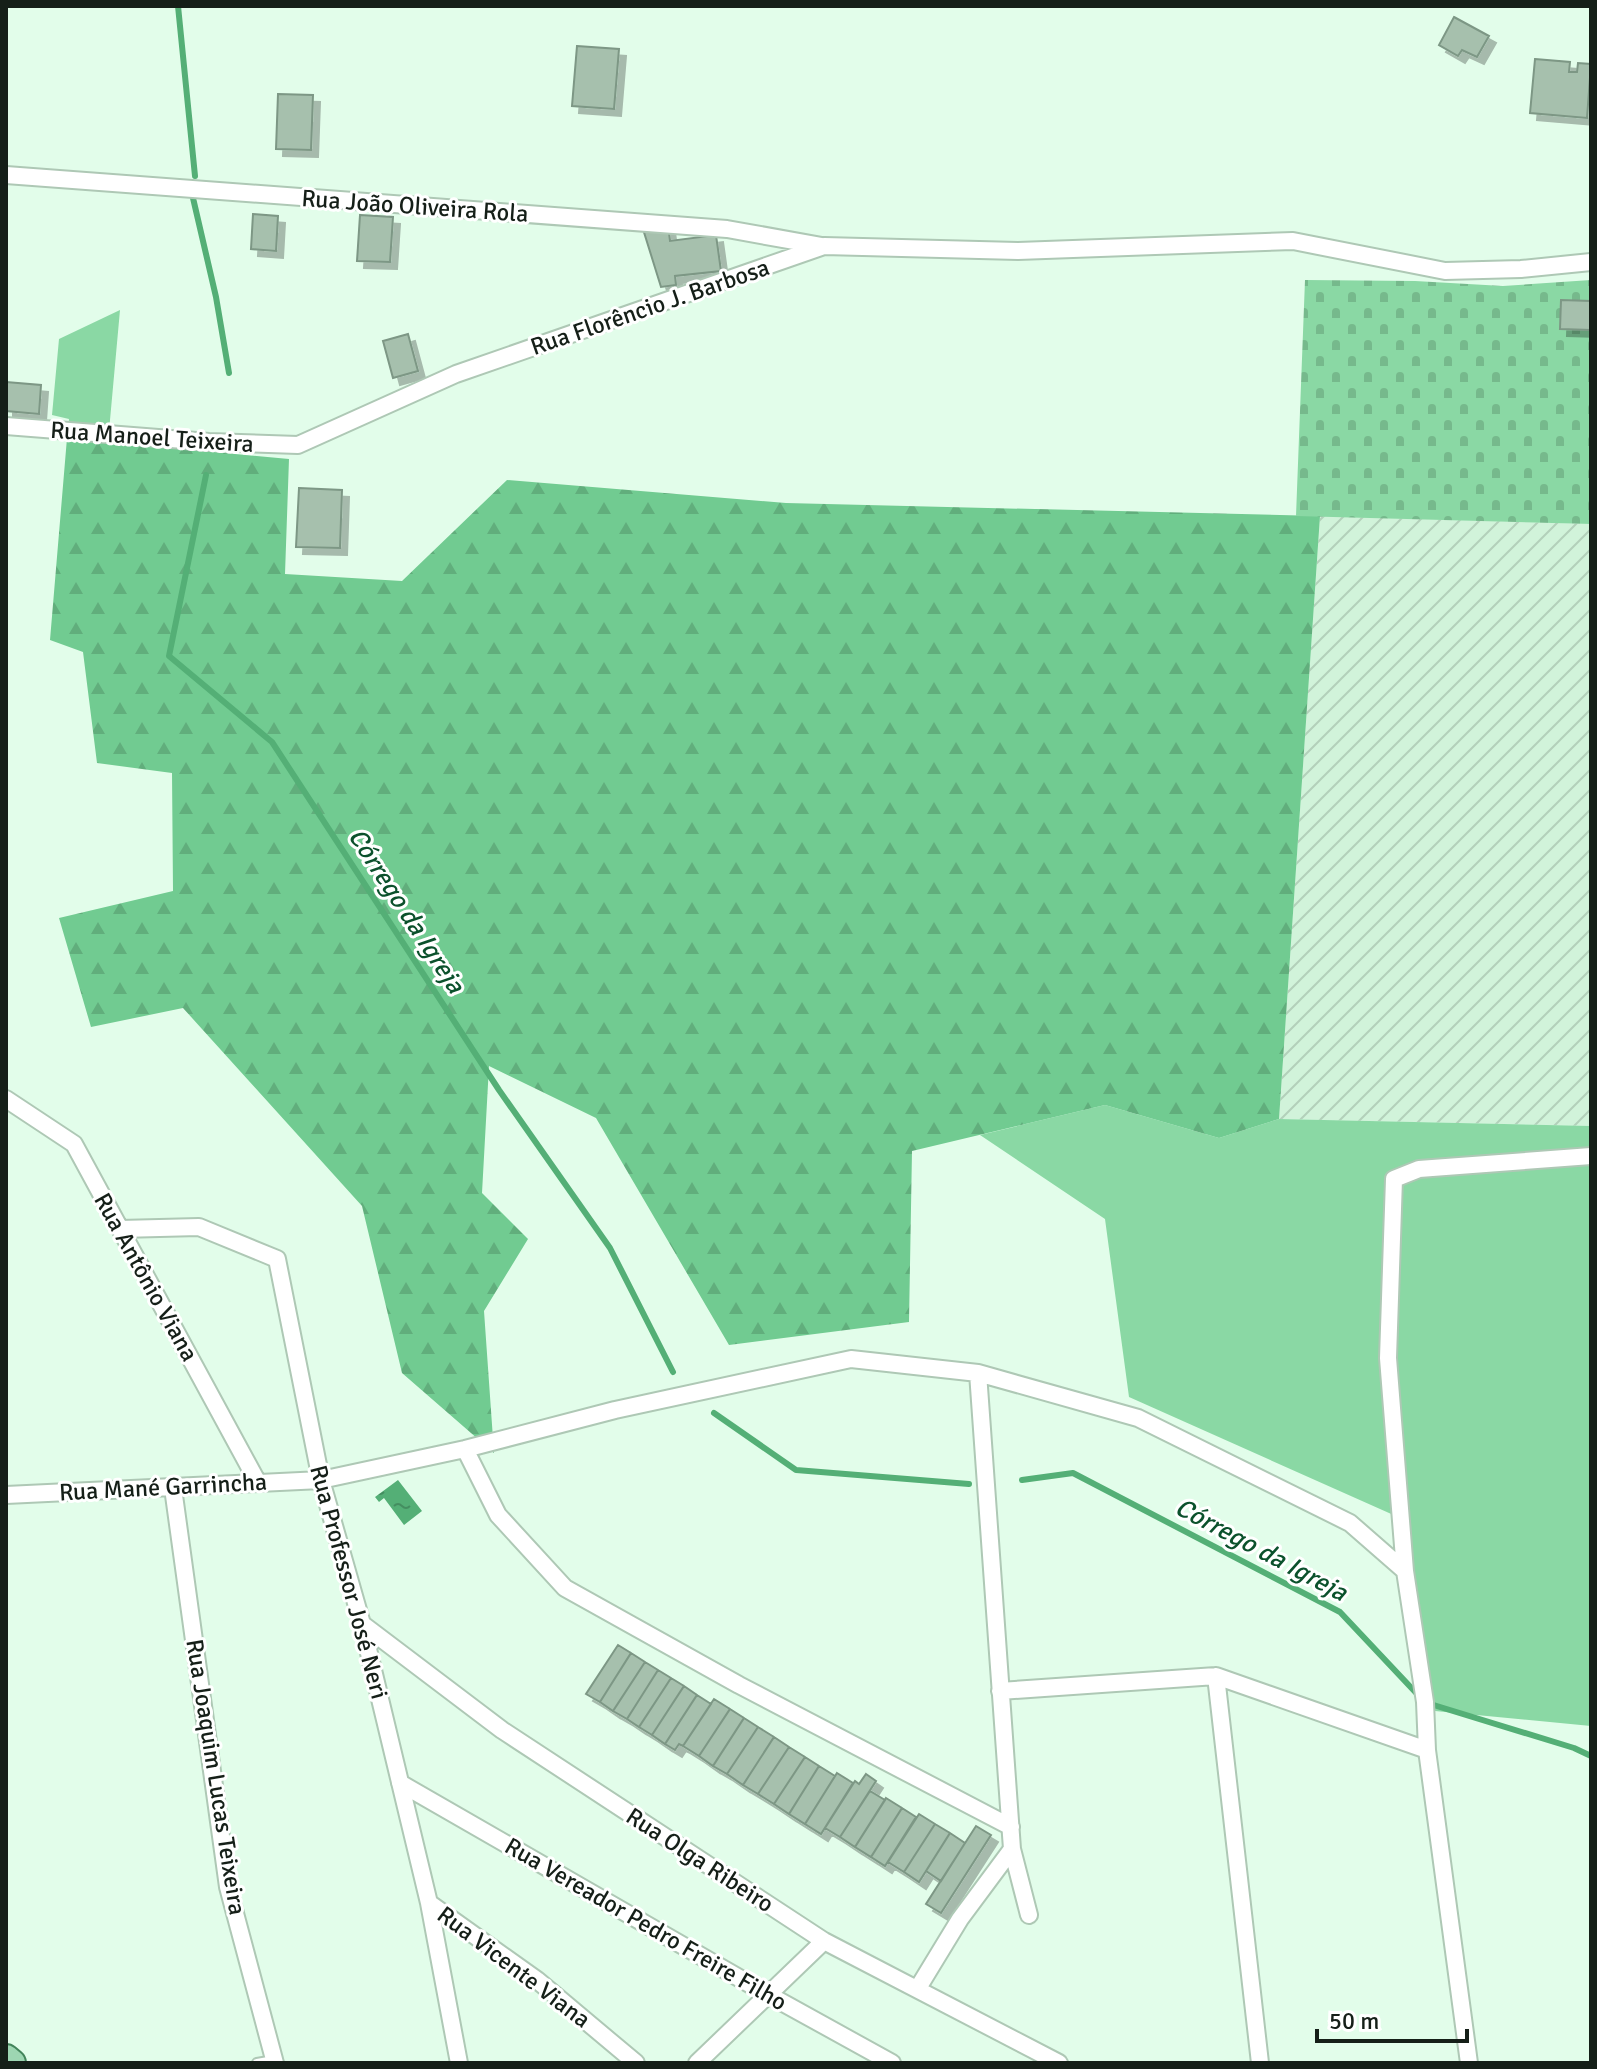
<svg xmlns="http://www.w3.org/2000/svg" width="1597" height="2069" font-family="Signika,sans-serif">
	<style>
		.industrial { fill: url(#industrial-furrows) }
		.green { fill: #8ad8a4 }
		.forest { fill: url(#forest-firs) }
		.cemetery { fill: url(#cemetery-stones) }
		.water { fill: url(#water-ripples) }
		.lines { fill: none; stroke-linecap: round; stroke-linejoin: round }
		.stream { stroke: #54af76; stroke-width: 6 }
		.building { fill: #a6c0ad; stroke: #7d9785; stroke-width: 2; filter: url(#shadow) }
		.lane-casing { stroke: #aec8b5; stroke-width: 12 }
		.street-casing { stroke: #aec8b5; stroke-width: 20 }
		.primary-casing { stroke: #42845a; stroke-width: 30 }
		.lane { stroke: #fff; stroke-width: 8 }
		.street { stroke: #fff; stroke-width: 16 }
		.primary { stroke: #9dd6b2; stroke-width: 26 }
		.labels { text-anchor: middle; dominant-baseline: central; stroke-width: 6; stroke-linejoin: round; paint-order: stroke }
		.street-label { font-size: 24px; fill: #151f18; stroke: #fff }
		.water-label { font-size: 26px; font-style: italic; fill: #0b512c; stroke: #fff }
	</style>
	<defs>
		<pattern id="industrial-furrows" width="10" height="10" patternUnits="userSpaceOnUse" patternTransform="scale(2)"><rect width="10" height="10" fill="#d1f3da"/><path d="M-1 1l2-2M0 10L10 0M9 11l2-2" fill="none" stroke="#b3d0ba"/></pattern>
		<pattern id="forest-firs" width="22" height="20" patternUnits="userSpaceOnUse" patternTransform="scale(2)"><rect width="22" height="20" fill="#71cb91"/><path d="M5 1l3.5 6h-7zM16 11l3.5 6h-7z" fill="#61ae7c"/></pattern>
		<pattern id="cemetery-stones" width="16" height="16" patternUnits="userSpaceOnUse" patternTransform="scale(2)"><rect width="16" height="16" fill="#8ad8a4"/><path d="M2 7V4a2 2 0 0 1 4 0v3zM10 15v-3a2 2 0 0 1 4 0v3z" fill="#76b98c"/></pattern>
		<pattern id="water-ripples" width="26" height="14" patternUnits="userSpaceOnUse" patternTransform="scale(2)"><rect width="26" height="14" fill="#54af76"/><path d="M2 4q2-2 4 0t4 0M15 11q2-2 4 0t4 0" fill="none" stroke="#448e60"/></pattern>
		<filter id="shadow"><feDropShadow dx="7" dy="7" stdDeviation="0" flood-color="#0004"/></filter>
	</defs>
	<rect width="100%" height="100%" fill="#e2fdea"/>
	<path class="industrial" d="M1320,516L1591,524V1126L1279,1119Z"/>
	<path class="green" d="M120,310L108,442L67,438L69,419L52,415L59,339Z
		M1105,1105L1219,1138L1279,1119L1591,1126V1726L1435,1711L1398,1517L1129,1397L1105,1219L980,1135Z"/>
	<path class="forest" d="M67,438L289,459L285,574L402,581L507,480L786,503L1320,516L1279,1119L1219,1138L1105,1105L912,1151L909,1322L729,1345L596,1118L489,1066L482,1193L528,1239L484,1311L494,1453L402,1373L362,1206L183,1008L91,1027L59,918L173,891L172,773L97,763L83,652L50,640Z"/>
	<path class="cemetery" d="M1305,280L1415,281L1503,286L1591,280V524L1296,516Z"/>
	<path class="water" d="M398,1480L422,1511L404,1525L384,1498L379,1502L375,1497Z"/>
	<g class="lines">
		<path class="stream" d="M178,6L195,176
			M193,198L216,297L229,373
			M206,475L169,656L272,742L499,1090L610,1248L673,1372
			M714,1413L796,1470L969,1484
			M1022,1480L1073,1473L1340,1612L1419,1696
			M1427,1703L1574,1748L1591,1756"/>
	</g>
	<path class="building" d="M1454,17L1489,36L1477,57L1462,50L1458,56L1439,45Z
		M577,46L619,49L614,109L572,106Z
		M1535,59L1570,62L1569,72H1577L1578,63L1591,64L1587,118L1530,113Z
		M278,94L313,95L311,150L276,149Z
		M253,214L278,216L276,251L251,249Z
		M360,215L393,217L390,262L357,261Z
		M668,225L670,241L716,235L721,271L675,276L676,285L661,287L643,229Z
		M1561,300L1591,301V330L1560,329Z
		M408,334L418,371L393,378L383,341Z
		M6,382L41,385L39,414L6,411Z
		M299,488L342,490L340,548L296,547Z
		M618,1645L631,1653L600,1702L586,1694Z
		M631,1653L645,1662L613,1711L600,1702Z
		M645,1662L658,1670L627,1719L613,1711Z
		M658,1670L671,1678L639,1727L627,1719Z
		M671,1678L684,1686L652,1735L639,1727Z
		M684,1686L697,1695L665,1744L652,1735Z
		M697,1695L711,1704L683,1746L679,1744L675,1750L665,1744Z
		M714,1699L730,1709L699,1756L683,1746Z
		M730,1709L744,1718L713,1766L699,1756Z
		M744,1718L758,1727L727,1774L713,1766Z
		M758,1727L774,1737L743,1785L727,1774Z
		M774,1737L789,1747L758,1794L743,1785Z
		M789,1747L805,1757L774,1804L758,1794Z
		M805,1757L819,1766L789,1814L774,1804Z
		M819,1766L835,1776L805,1824L789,1814Z
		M837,1773L853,1783L821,1834L805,1824Z
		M866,1774L876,1781L840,1837L825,1828L855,1781L859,1784Z
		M870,1791L885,1800L855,1847L840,1837Z
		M886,1798L902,1808L871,1857L855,1847Z
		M902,1808L916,1817L885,1866L871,1857Z
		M919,1814L935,1824L904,1872L888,1862Z
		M935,1824L950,1833L919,1882L904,1872Z
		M976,1826L991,1835L941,1913L926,1904Z
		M950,1833L965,1843L941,1881L926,1871Z"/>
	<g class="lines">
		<g class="lane-casing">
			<path id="lane" d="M257,2063L274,2060"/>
		</g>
		<g class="street-casing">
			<path id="street" d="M6,175L727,229L822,246
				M6,426L209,442L298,445L456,374L824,246L1018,251L1293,241L1445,271L1521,269L1591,262
				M6,1099L74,1144L257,1481
				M120,1229L199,1227L277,1259L321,1480L362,1624L429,1903L459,2063
				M978,1373L1012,1849L1029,1915
				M465,1449L498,1515L565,1588L739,1685L1011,1827
				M173,1488L228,1887L275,2063
				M6,1495L321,1480L465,1449L615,1410L851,1359L978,1373L1138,1418L1350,1523L1405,1571
				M362,1624L502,1730L824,1941L1059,2063
				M1216,1676L1260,2063
				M1000,1691L1216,1676L1427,1750
				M400,1783L767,1994L892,2063
				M429,1903L537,1980L636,2063
				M918,1988L960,1919L1012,1849
				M697,2063L824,1941
				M1469,2063L1427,1750L1425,1702L1405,1571L1388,1358L1394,1179L1419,1169L1591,1156"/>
		</g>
		<g class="primary-casing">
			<path id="primary" d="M6,2058L12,2063"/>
		</g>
		<use href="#lane" class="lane"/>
		<use href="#street" class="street"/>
		<use href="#primary" class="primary"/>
	</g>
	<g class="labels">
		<g class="street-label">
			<text transform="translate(415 206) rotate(4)">Rua João Oliveira Rola</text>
			<text transform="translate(650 307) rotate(-19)">Rua Florêncio J. Barbosa</text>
			<text transform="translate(152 437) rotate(4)">Rua Manoel Teixeira</text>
			<text transform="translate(146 1277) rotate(61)">Rua Antônio Viana</text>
			<text transform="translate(163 1487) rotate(-3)">Rua Mané Garrincha</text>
			<text transform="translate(349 1582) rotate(75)">Rua Professor José Neri</text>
			<text transform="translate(216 1777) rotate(81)">Rua Joaquim Lucas Teixeira</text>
			<text transform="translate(700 1860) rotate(33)">Rua Olga Ribeiro</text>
			<text transform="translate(646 1924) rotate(30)">Rua Vereador Pedro Freire Filho</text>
			<text transform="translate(514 1967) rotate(37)">Rua Vicente Viana</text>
		</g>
		<g class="water-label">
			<text transform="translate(406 911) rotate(57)">Córrego da Igreja</text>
			<text transform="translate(1261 1550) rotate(28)">Córrego da Igreja</text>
		</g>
	</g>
	<rect width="1597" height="2069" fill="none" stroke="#151f18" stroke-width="16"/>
	<path d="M1317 2029v12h150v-12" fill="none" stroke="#151f18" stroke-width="4"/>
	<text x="1329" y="2029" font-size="24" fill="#151f18" stroke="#ffffff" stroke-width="6" paint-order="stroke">50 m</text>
</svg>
